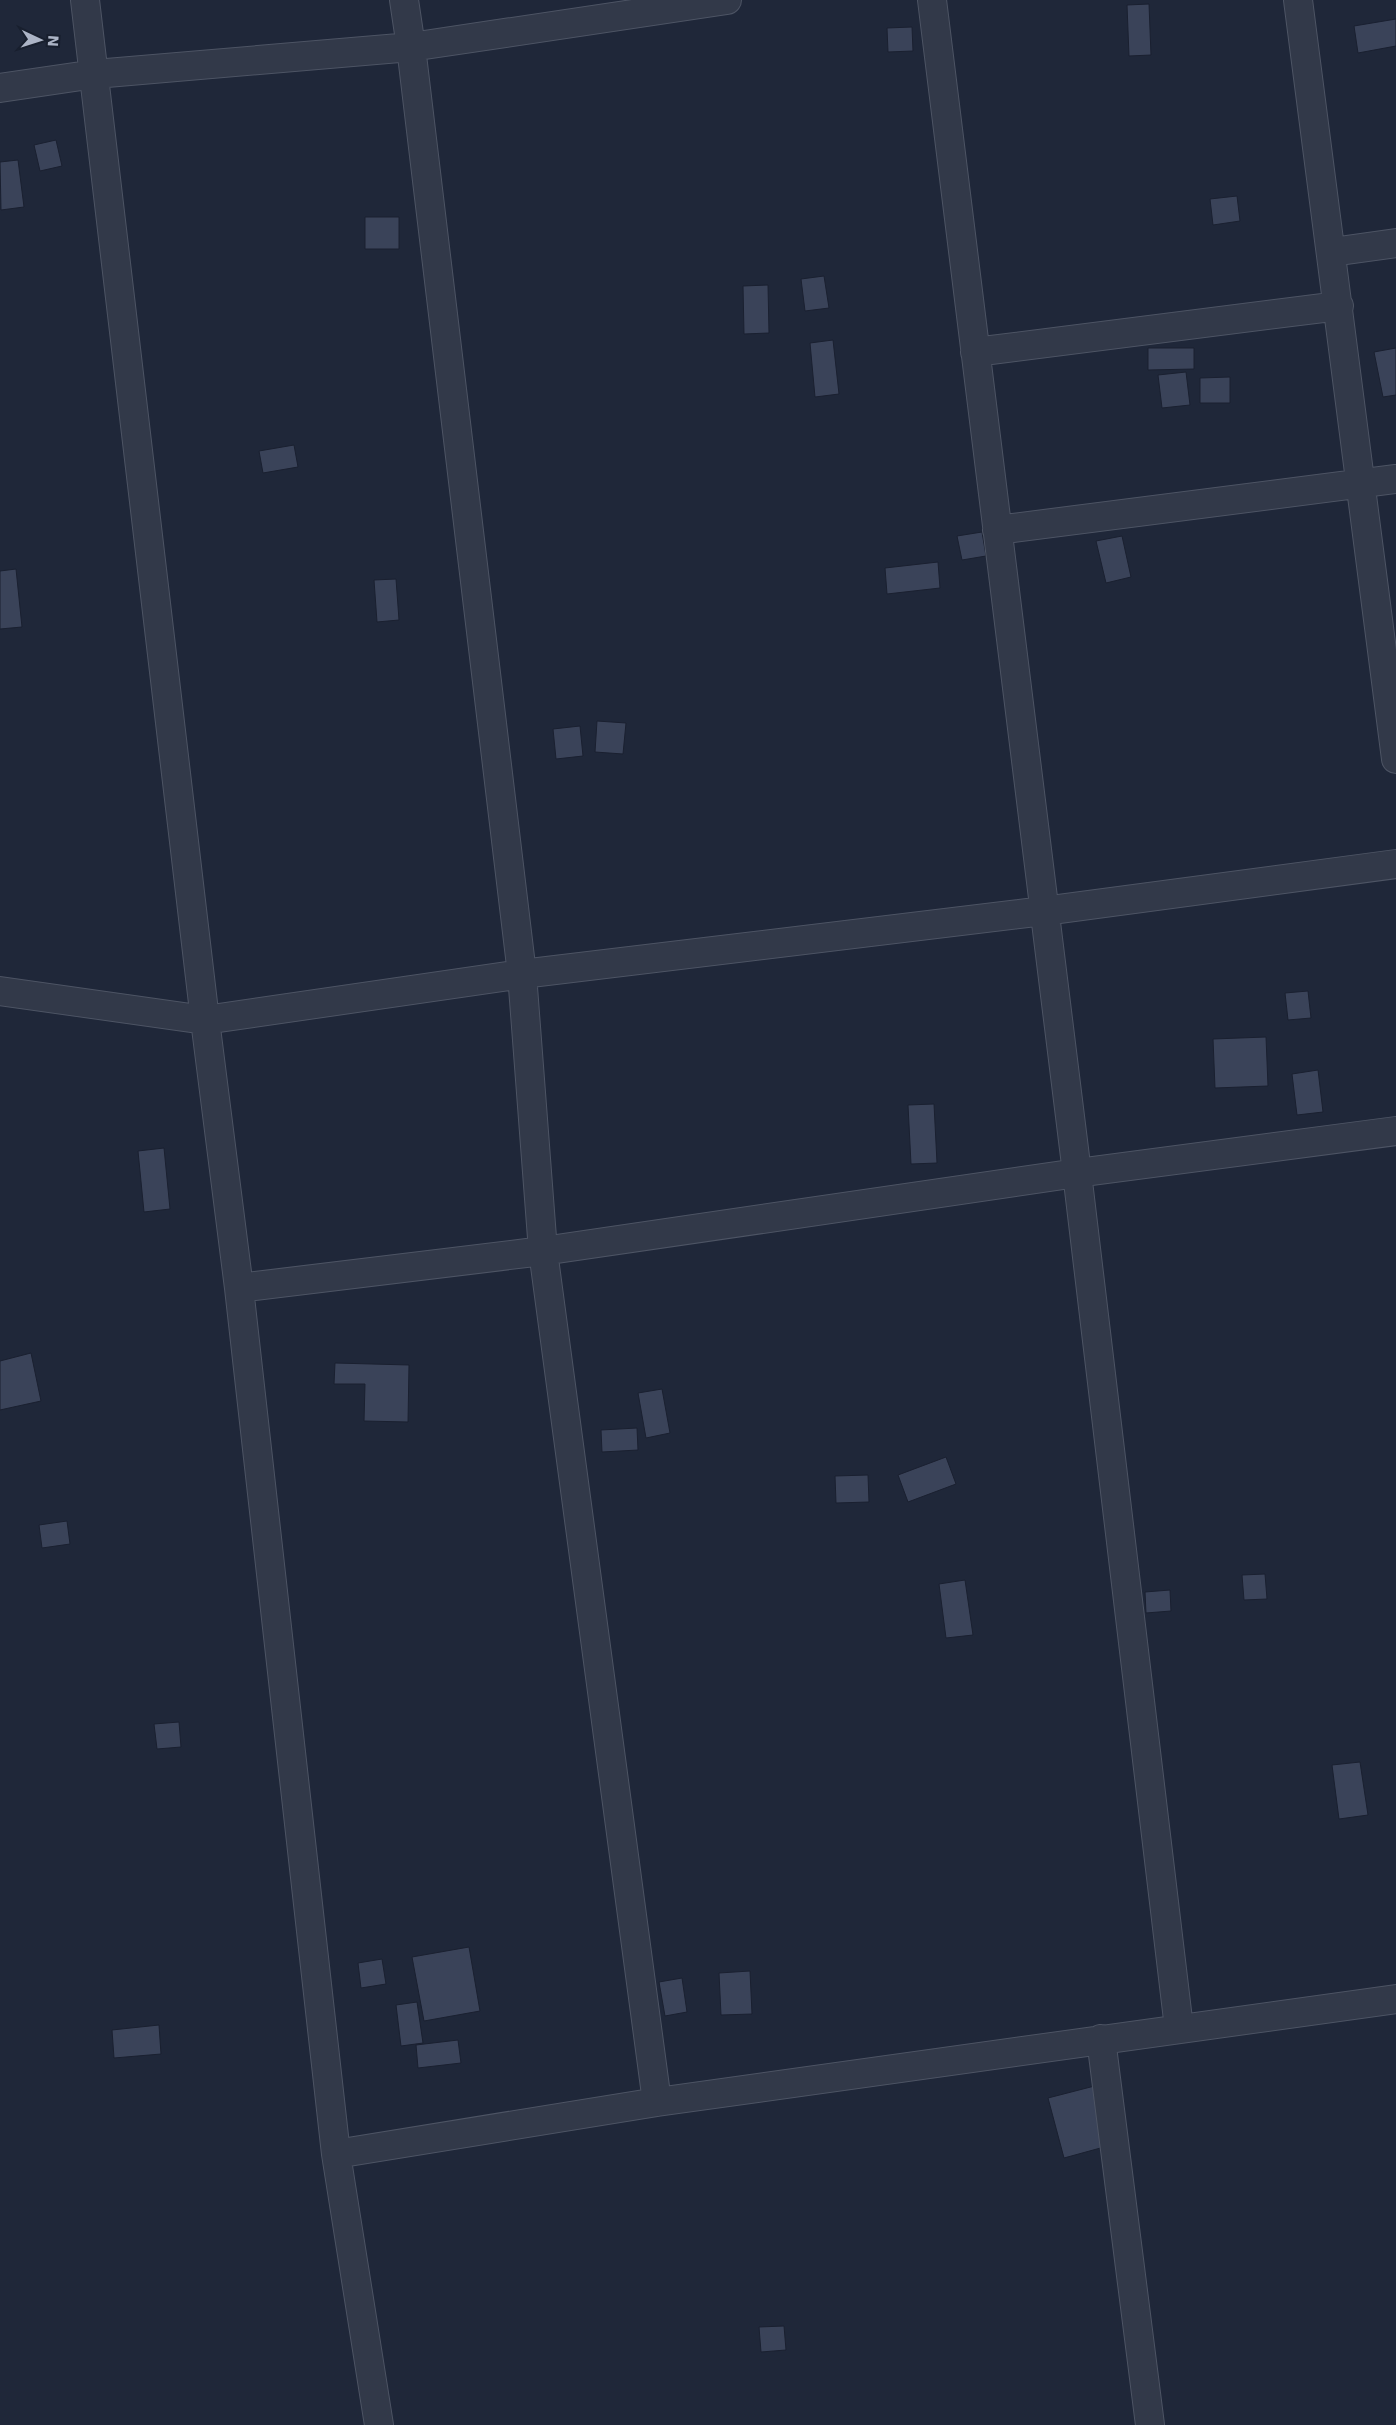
<svg xmlns="http://www.w3.org/2000/svg" width="1396" height="2425" font-family="'DejaVu Sans',sans-serif">
	<style>
		.building { fill: #3a4359; stroke: #1a2030 }
		.lines { fill: none; stroke-linecap: round; stroke-linejoin: round }
		.street-casing { stroke: #4d5464; stroke-width: 30 }
		.street { stroke: #323949; stroke-width: 28 }
	</style>
	<rect width="100%" height="100%" fill="#1f2739"/>
	<path class="building" d="M1149,4L1151,55L1129,56L1127,5Z
		M1396,19V46L1358,53L1354,26Z
		M912,27L913,51L888,52L887,28Z
		M56,140L62,166L40,171L34,145Z
		M18,160L24,207L1,210L0,162Z
		M1237,196L1240,221L1213,225L1210,199Z
		M365,217H399V249H365Z
		M824,276L829,308L805,311L801,279Z
		M768,285L769,333L744,334L743,286Z
		M833,340L839,394L815,397L810,343Z
		M1148,348H1194V369L1148,370Z
		M1396,348V395L1383,397L1374,352Z
		M1186,372L1190,405L1162,408L1158,375Z
		M1230,377V403H1200V378Z
		M294,445L298,467L263,473L259,451Z
		M982,532L986,556L962,560L957,536Z
		M1122,536L1131,577L1106,583L1096,541Z
		M938,562L940,588L887,594L885,568Z
		M16,569L22,627L0,629V571Z
		M396,579L399,620L377,622L374,580Z
		M597,721L626,723L623,754L595,752Z
		M580,726L583,756L556,759L553,729Z
		M1308,991L1311,1018L1288,1020L1285,993Z
		M1266,1037L1268,1086L1215,1088L1213,1039Z
		M1318,1070L1323,1112L1297,1115L1292,1074Z
		M934,1104L937,1163L911,1164L908,1105Z
		M164,1148L170,1209L144,1212L138,1151Z
		M31,1353L41,1401L0,1410V1361Z
		M335,1363L409,1365L408,1422L364,1421L365,1384H334Z
		M662,1389L670,1433L646,1438L638,1393Z
		M637,1428L638,1450L602,1452L601,1430Z
		M946,1457L956,1484L908,1502L898,1475Z
		M868,1475L869,1502L836,1503L835,1476Z
		M67,1521L70,1544L42,1548L39,1525Z
		M1265,1574L1267,1599L1244,1600L1242,1575Z
		M965,1580L973,1635L946,1638L939,1584Z
		M1170,1590L1171,1611L1146,1613L1145,1592Z
		M179,1722L181,1747L157,1749L154,1724Z
		M1360,1762L1368,1815L1339,1819L1332,1765Z
		M469,1947L480,2011L424,2021L412,1957Z
		M382,1959L386,1984L361,1988L358,1963Z
		M750,1971L752,2014L721,2015L719,1973Z
		M682,1978L687,2012L665,2016L659,1982Z
		M417,2002L423,2043L401,2046L396,2005Z
		M159,2025L161,2054L114,2058L112,2030Z
		M458,2040L461,2063L418,2068L416,2045Z
		M1110,2082L1126,2141L1064,2158L1048,2098Z
		M784,2326L786,2350L761,2352L759,2327Z"/>
	<g class="lines">
		<g class="street-casing">
			<path id="street" d="M85,0L205,1020L239,1288L336,2154L379,2425
				M404,0L411,47L522,974L543,1251L657,2102
				M932,0L1077,1173L1179,2028
				M1298,0L1396,759
				M0,88L95,74L411,47L727,0
				M1332,252L1396,243
				M975,352L1339,306
				M997,530L1396,479
				M0,991L205,1020L522,974L1044,911L1396,864
				M239,1288L543,1251L1077,1173L1396,1131
				M1101,2039L1150,2425
				M336,2154L657,2102L1396,1999"/>
		</g>
		<use href="#street" class="street"/>
	</g>
	<g transform="translate(40 40) rotate(94)" stroke="#181f2e" stroke-width="4" paint-order="stroke">
	<path d="M0-4L9 19L0 12L-9 19Z" fill="#acb4c6"/>
	<text y="-8" font-size="14" font-weight="bold" text-anchor="middle" fill="#acb4c6">N</text>
	</g>
</svg>
